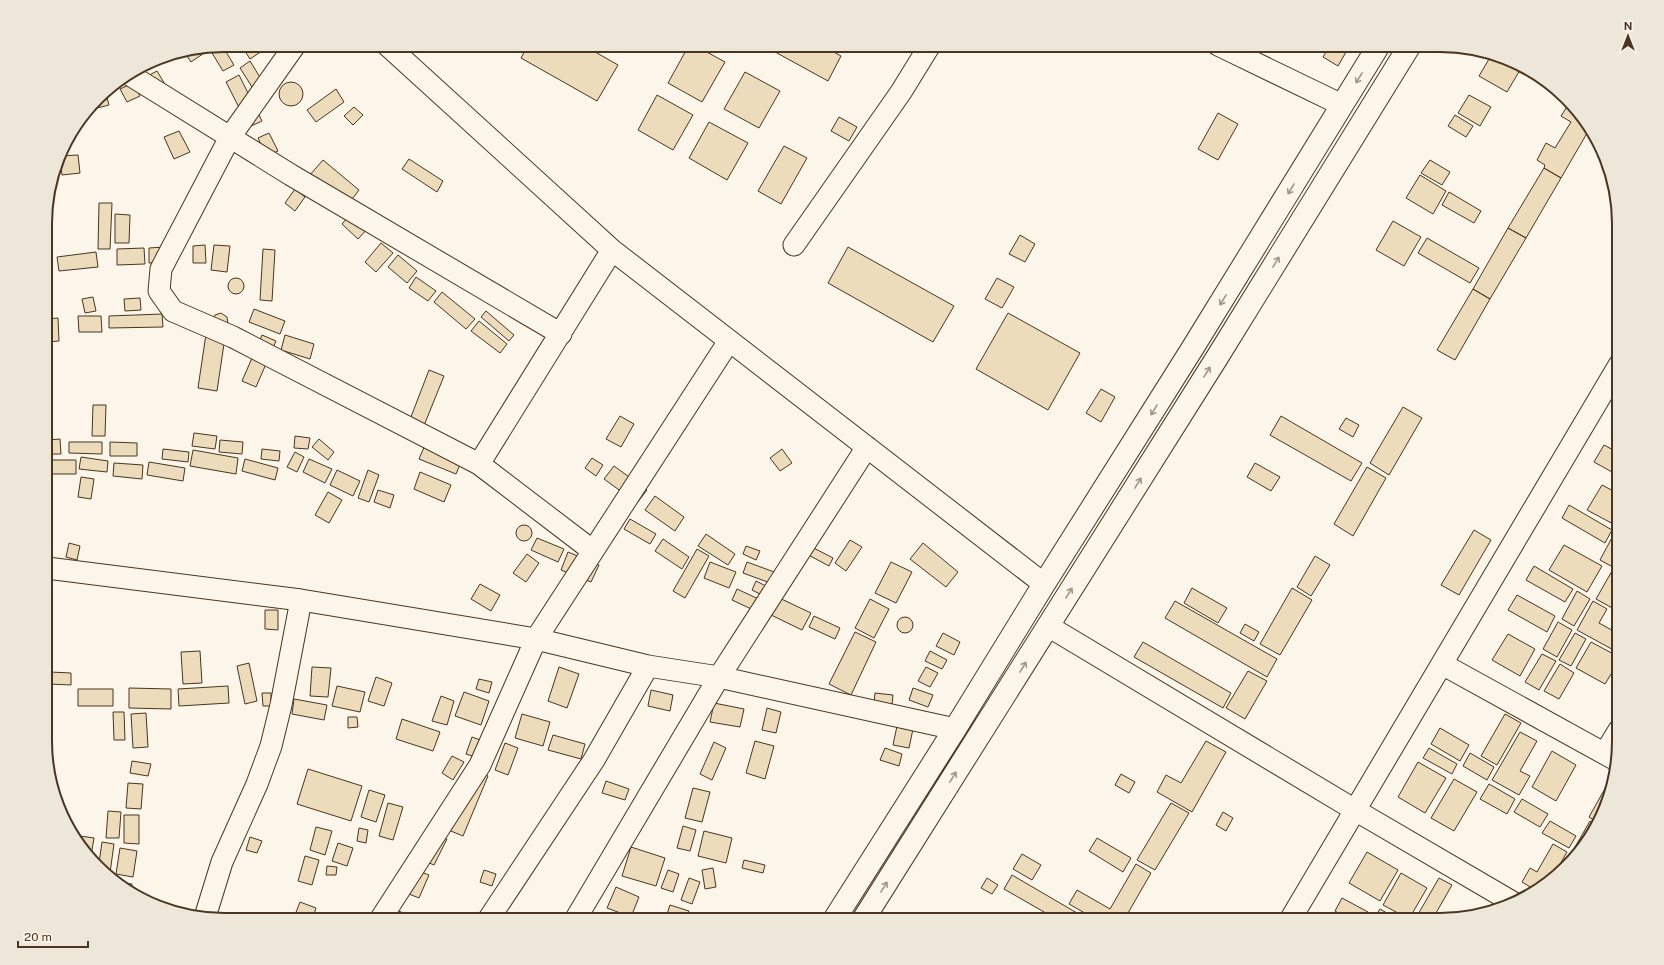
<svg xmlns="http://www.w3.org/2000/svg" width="1664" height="965" font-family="'Public Sans',sans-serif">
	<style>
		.building { fill: #ecdcbc; stroke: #4a3520 }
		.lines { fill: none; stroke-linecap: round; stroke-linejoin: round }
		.street-casing { stroke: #4a3520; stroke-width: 23 }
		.secondary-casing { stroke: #4a3520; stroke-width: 24 }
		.street { stroke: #fbf6e9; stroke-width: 21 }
		.secondary { stroke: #fbf6e9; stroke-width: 22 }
		.oneway { stroke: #a29684 }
		.rim { fill: none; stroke: #4a3520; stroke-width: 2 }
	</style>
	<rect width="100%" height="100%" fill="#fbf6e9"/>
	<path class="building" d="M241,45H271L250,59Z
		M528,45H583L618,65L597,101L521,58Z
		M689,45H694L725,62L702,102L668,83Z
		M767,45H821L841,56L828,81L766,47Z
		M1330,45H1350L1338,66L1323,57Z
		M213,47L191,62L185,53Z
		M223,47L234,65L223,71L212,53Z
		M1492,54L1520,70L1507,92L1479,76Z
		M250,61L269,92L259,98L240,68Z
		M157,71L166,86L138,81Z
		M745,72L780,91L759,128L724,109Z
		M239,75L262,121L249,127L226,82Z
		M279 94a12 12 0 1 1 24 0a12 12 0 1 1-24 0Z
		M133,83L140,96L127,102L120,89Z
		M336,89L344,102L316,122L307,110Z
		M105,91L109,105L93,109V107Z
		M657,95L693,115L673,150L638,130Z
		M1469,95L1491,107L1480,126L1458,113Z
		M1568,105L1590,128L1561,178L1544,168L1545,165L1537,160L1546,143L1555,148L1571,122L1561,116Z
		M354,107L363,115L353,125L344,116Z
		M1218,113L1238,124L1218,160L1198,149Z
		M1455,115L1473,126L1466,137L1448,126Z
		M839,117L857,127L849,141L831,131Z
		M709,122L748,143L727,180L689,158Z
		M179,131L190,152L174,159L164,137Z
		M269,133L278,151L266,156L258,138Z
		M784,146L807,158L781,204L758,191Z
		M78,155L80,173L62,175L60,156Z
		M409,159L443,181L437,192L402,169Z
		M323,160L359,190L346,207L309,176Z
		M1430,160L1450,172L1442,185L1421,173Z
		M1544,168L1561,178L1526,238L1508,228Z
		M1420,175L1446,191L1433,214L1406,198Z
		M295,189L305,197L295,211L285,203Z
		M1449,192L1481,211L1474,223L1442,205Z
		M99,203H112L110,249H98Z
		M351,213L368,228L358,239L342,224Z
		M115,214L130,215L129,243H115Z
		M1393,221L1421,237L1404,266L1376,250Z
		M1508,228L1526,238L1490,299L1473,289Z
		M1020,235L1035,244L1025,262L1009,254Z
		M1427,238L1479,268L1470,283L1418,253Z
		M381,243L393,253L376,272L365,262Z
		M205,245L206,263H193V246Z
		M214,245L230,246L227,272L211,270Z
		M164,247L165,262L149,263V248Z
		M848,247L954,306L933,342L828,283Z
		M144,248L145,264L117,265V249Z
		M263,249L275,250L272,301L260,300Z
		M96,252L98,267L59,271L57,257Z
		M49,255L50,273H47V256Z
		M398,255L417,271L407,283L388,267Z
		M416,277L436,291L428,301L409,288Z
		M228 286a8 8 0 1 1 16 0a8 8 0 1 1-16 0Z
		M997,278L1014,287L1002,308L985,299Z
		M1473,289L1490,299L1455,360L1437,350Z
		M442,292L475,319L466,329L434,302Z
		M93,297L96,311L85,313L82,299Z
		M140,298L141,310L125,311L124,299Z
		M254,309L285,321L280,334L249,322Z
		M486,311L514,335L509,341L481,317Z
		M221,313L227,317L228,324L212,320L215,315Z
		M1008,313L1080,353L1048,410L976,369Z
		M162,314L163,327L109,328V316Z
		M78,316H101L102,332H79Z
		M58,318L59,341L47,342V319Z
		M479,321L507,344L500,353L471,331Z
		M206,334L225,337L217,391L198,388Z
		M262,335L276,341L256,387L242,381Z
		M285,335L314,344L310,359L281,350Z
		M429,370L444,376L423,428L409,422Z
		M1101,389L1115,397L1101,422L1086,413Z
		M47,402H49L51,426L47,427Z
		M93,405H106L105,436H92Z
		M1403,407L1422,418L1389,475L1370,463Z
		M620,416L634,424L621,447L606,439Z
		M1281,416L1362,463L1351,481L1270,435Z
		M1346,418L1359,425L1353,437L1339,429Z
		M194,433L217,436L215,449L192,446Z
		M295,436L310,438L308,449L294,448Z
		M60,439L61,454H47V440Z
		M319,439L334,452L328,460L312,447Z
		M220,440L243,442L242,454L219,452Z
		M69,442H102V454L69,453Z
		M110,442L137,443V456H110Z
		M425,445L462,460L456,474L419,459Z
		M1604,445L1619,453V461L1612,472L1594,462Z
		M163,449L189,452L188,462L162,459Z
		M262,449L280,451L279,461L261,459Z
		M782,449L792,463L780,471L770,458Z
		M193,450L238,458L236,474L190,466Z
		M295,452L304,457L297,472L287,467Z
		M81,457L108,461L107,472L79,469Z
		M592,458L603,465L596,476L585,468Z
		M245,459L278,468L275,480L242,471Z
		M309,459L332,469L325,483L303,472Z
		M47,460H76V474H47Z
		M149,462L185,468L183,481L147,475Z
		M114,463L143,465L142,479L113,476Z
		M1255,463L1280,477L1271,491L1247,477Z
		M614,466L647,490L637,503L604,479Z
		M1367,467L1386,478L1353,536L1334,524Z
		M337,470L360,481L353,496L330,485Z
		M368,470L379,475L369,502L358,498Z
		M420,472L451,485L444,502L414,489Z
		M81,477L94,479L91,499L78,497Z
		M1602,485L1619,494V523L1617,526L1587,510Z
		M378,490L394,495L390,508L374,502Z
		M328,492L342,500L329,523L315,515Z
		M655,496L684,517L675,531L645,510Z
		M1569,505L1612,530L1605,543L1562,518Z
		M630,519L656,534L650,544L624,529Z
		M516 533a8 8 0 1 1 16 0a8 8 0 1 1-16 0Z
		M1474,530L1491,540L1459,595L1441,585Z
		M1615,532L1619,534V552L1611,566L1600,560Z
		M706,534L735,554L728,565L698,546Z
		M537,538L564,549L558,562L531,550Z
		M663,539L689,557L682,569L655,551Z
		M850,540L862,547L846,571L835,563Z
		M69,543L80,546L77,560L66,557Z
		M804,543L833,558L829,566L801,551Z
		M923,543L958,572L946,587L910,559Z
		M1564,545L1602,566L1587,592L1549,570Z
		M746,546L760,551L756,560L743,554Z
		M697,549L709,556L685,598L673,591Z
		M568,552L599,565L591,582L561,570Z
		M527,554L539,563L526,582L513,573Z
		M1315,556L1330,565L1311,596L1297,587Z
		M710,562L736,572L729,588L704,578Z
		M747,562L777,573L773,584L743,573Z
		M891,562L912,572L896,603L875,593Z
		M1534,566L1573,589L1565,602L1526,580Z
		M1612,571L1619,575V601L1614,609L1596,599Z
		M756,581L772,589L768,598L752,590Z
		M480,584L500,595L491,611L471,599Z
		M1192,588L1227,608L1218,623L1184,603Z
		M1292,588L1312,600L1280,655L1260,644Z
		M737,589L767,603L762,614L732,600Z
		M1577,591L1590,599L1574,626L1562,619Z
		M1517,595L1555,616L1547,632L1508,610Z
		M775,596L811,613L802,630L767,613Z
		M870,599L889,609L874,638L855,628Z
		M1175,601L1277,659L1267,677L1165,618Z
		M1593,601L1607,609L1599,623L1619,634V653L1577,630Z
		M265,610H278V630L265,629Z
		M814,616L840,628L835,639L809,627Z
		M897 625a8 8 0 1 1 16 0a8 8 0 1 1-16 0Z
		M1558,622L1572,630L1557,657L1543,649Z
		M1245,624L1259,632L1254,641L1240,633Z
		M855,632L876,642L851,695L829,684Z
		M943,633L960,642L954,655L936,646Z
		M1575,633L1586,639L1571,666L1559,660Z
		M1508,634L1535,649L1520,676L1492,660Z
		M1143,642L1231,693L1223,708L1134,657Z
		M1591,642L1619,657V661L1605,684L1576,668Z
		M200,651L202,683L183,684L181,652Z
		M930,651L947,660L942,669L925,661Z
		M1542,654L1556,661L1539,690L1525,682Z
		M249,663L257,701L245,704L237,666Z
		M1560,664L1574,673L1559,699L1544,691Z
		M312,667L331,668L328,697L310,696Z
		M559,667L579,674L567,708L548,701Z
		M926,667L938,673L930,687L918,681Z
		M1248,671L1267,681L1245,719L1226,708Z
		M50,672L71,673V685L49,684Z
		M376,677L392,683L384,706L368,701Z
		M479,679L492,682L489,693L476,689Z
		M228,686L229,703L179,706L178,689Z
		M337,686L365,692L360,712L332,706Z
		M129,688L171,689V709L129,708Z
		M913,688L933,695L928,707L909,700Z
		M78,689H113V706H78Z
		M651,690L673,695L670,711L648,706Z
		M464,692L489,701L481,725L455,716Z
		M262,693H271V706H263Z
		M875,693L893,695L892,705L874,703Z
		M441,696L454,701L447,725L432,721Z
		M294,699L327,705L324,720L292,714Z
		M714,703L744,709L740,727L710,722Z
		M767,708L781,712L776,733L762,730Z
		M113,712H124L125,740H114Z
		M146,713L148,747L133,748L131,714Z
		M522,714L550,722L543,746L515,738Z
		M1505,714L1521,723L1497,765L1481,756Z
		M348,717H357L358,727L348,728Z
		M402,719L440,732L433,751L396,739Z
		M897,726L913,729L909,748L893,745Z
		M1440,728L1469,745L1460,761L1431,744Z
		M1520,732L1537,741L1520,771L1530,776L1519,795L1492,780Z
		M553,735L585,744L581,759L548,750Z
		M472,737L494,745L488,761L466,754Z
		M755,741L774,746L765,779L746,773Z
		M1206,741L1226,752L1192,812L1157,792L1166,775L1181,783Z
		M714,742L726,748L712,780L700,774Z
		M505,743L518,748L508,775L495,770Z
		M885,748L902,754L899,766L880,760Z
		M1429,748L1457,764L1452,774L1423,758Z
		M1552,751L1576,765L1556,801L1532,787Z
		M1470,753L1494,767L1487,780L1463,766Z
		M452,756L464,762L453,780L442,773Z
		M132,761L151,764L148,776L130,773Z
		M1418,762L1446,778L1425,813L1398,797Z
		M308,769L362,786L351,821L297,804Z
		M471,769L488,776L463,836L446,829Z
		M1121,774L1135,782L1129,793L1115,785Z
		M1454,779L1477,792L1454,831L1431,818Z
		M606,781L629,789L625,800L602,793Z
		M128,783L143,784L141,809L126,808Z
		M1489,784L1515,799L1507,814L1480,799Z
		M1607,785H1609L1597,822L1589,817Z
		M693,788L710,792L702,822L685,818Z
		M369,790L385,795L376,822L361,817Z
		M1522,799L1548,814L1540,827L1514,812Z
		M388,803L403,807L393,840L379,836Z
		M1171,803L1189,813L1155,870L1137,860Z
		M108,811L121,812L119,838H106Z
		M1223,812L1233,818L1226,831L1216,825Z
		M124,815H139V844L124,843Z
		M1550,821L1576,836L1569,848L1542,833Z
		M1590,821L1597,825L1595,830L1578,848L1575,847Z
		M683,826L696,830L690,851L677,848Z
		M316,827L332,831L325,855L310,850Z
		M359,828L368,830L366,843L357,841Z
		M704,831L732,838L726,863L698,856Z
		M433,832L447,839L434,865L420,859Z
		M73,835L94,838L91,856L75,841Z
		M250,837L262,841L257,853L246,850Z
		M1097,838L1131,858L1123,872L1089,851Z
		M102,842L114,844L110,873L99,863Z
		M338,843L353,848L347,866L332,861Z
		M1553,844L1567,852L1555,873L1537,891L1522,882L1530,868L1537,872Z
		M631,847L665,858L656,886L622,876Z
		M120,848L137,851L133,877L116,874Z
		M1367,852L1398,870L1380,901L1349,883Z
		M1022,854L1041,865L1032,880L1013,869Z
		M305,856L319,860L312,885L298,881Z
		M744,860L765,865L763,873L742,868Z
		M1136,864L1151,873L1124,920H1097L1069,904L1077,890L1110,909Z
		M327,866L337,867L336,875H326Z
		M713,868L716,887L705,889L702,870Z
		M413,869L429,875L419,898L404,892Z
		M484,870L496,874L492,886L480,882Z
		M668,870L679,874L673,892L661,888Z
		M1401,873L1427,888L1409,919L1383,905Z
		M1012,875L1089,920H1058L1004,889Z
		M689,878L700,882L692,904L681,900Z
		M987,878L998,885L992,894L981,888Z
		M1439,878L1452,885L1432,920H1424L1417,916Z
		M119,882L132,884L131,893Z
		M616,887L639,897L631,917L607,908Z
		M1342,898L1368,912L1364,920H1350L1335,911Z
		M300,902L316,908L312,920H293Z
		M670,905L689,911L686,920H665Z
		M395,909L407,915L405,920H390Z
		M1380,909L1399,920H1373Z"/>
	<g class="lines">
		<g class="street-casing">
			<path id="street" d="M295,45L230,137L161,269L159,291L173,311L233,337L479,464L593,551
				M387,45L612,250L1044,584
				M1218,45L1342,105
				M130,75L291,175L561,334
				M794,245L901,92L930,45
				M479,464L612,250
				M47,568L301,600L536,639L648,666L719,677L955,729
				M1048,626L1355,810L1514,903
				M1442,664L1616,760
				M1605,753L1619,730
				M205,917L222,862L257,784L271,746L281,705L301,600
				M380,920L480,765L536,639L729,341
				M488,920L594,760L648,666
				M575,920L719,677L867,447
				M1290,920L1619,365"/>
		</g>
		<g class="secondary-casing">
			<path id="secondary" d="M834,920L955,729L1044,584L1192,349L1379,45
				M863,920L1218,356L1410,45"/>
		</g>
		<use href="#street" class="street"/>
		<use href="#secondary" class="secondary"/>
	</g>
	<defs><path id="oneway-shaft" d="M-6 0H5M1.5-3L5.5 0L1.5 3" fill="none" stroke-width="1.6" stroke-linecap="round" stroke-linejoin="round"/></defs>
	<g class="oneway">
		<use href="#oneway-shaft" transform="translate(1359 78) rotate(122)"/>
		<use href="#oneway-shaft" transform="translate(1291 189) rotate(121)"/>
		<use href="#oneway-shaft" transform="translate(1276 262) rotate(-58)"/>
		<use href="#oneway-shaft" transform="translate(1223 300) rotate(122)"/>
		<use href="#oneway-shaft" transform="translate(1207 372) rotate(-58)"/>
		<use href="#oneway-shaft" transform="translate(1154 410) rotate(122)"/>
		<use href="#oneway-shaft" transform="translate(1138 483) rotate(-58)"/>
		<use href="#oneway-shaft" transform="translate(1069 593) rotate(-58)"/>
		<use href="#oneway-shaft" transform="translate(1023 667) rotate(-58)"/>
		<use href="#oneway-shaft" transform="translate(953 777) rotate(-58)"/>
		<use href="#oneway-shaft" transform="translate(884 887) rotate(-58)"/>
	</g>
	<path d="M0 0H1664V965H0ZM224 52H1440A172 172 0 0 1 1612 224V741A172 172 0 0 1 1440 913H224A172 172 0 0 1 52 741V224A172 172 0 0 1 224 52Z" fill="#ede7d9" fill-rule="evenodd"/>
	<path class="rim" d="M224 52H1440A172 172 0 0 1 1612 224V741A172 172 0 0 1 1440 913H224A172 172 0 0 1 52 741V224A172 172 0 0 1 224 52Z"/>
	<g transform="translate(1628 36)" stroke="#fbf6e9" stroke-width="3" paint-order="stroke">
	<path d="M0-3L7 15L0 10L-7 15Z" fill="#4a3520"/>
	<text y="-6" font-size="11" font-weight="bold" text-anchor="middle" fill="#4a3520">N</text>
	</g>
	<path d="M18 941v6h70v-6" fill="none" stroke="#4a3520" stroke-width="2"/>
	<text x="24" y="941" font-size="12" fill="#4a3520" stroke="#fbf6e9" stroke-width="3" paint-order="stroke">20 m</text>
</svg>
